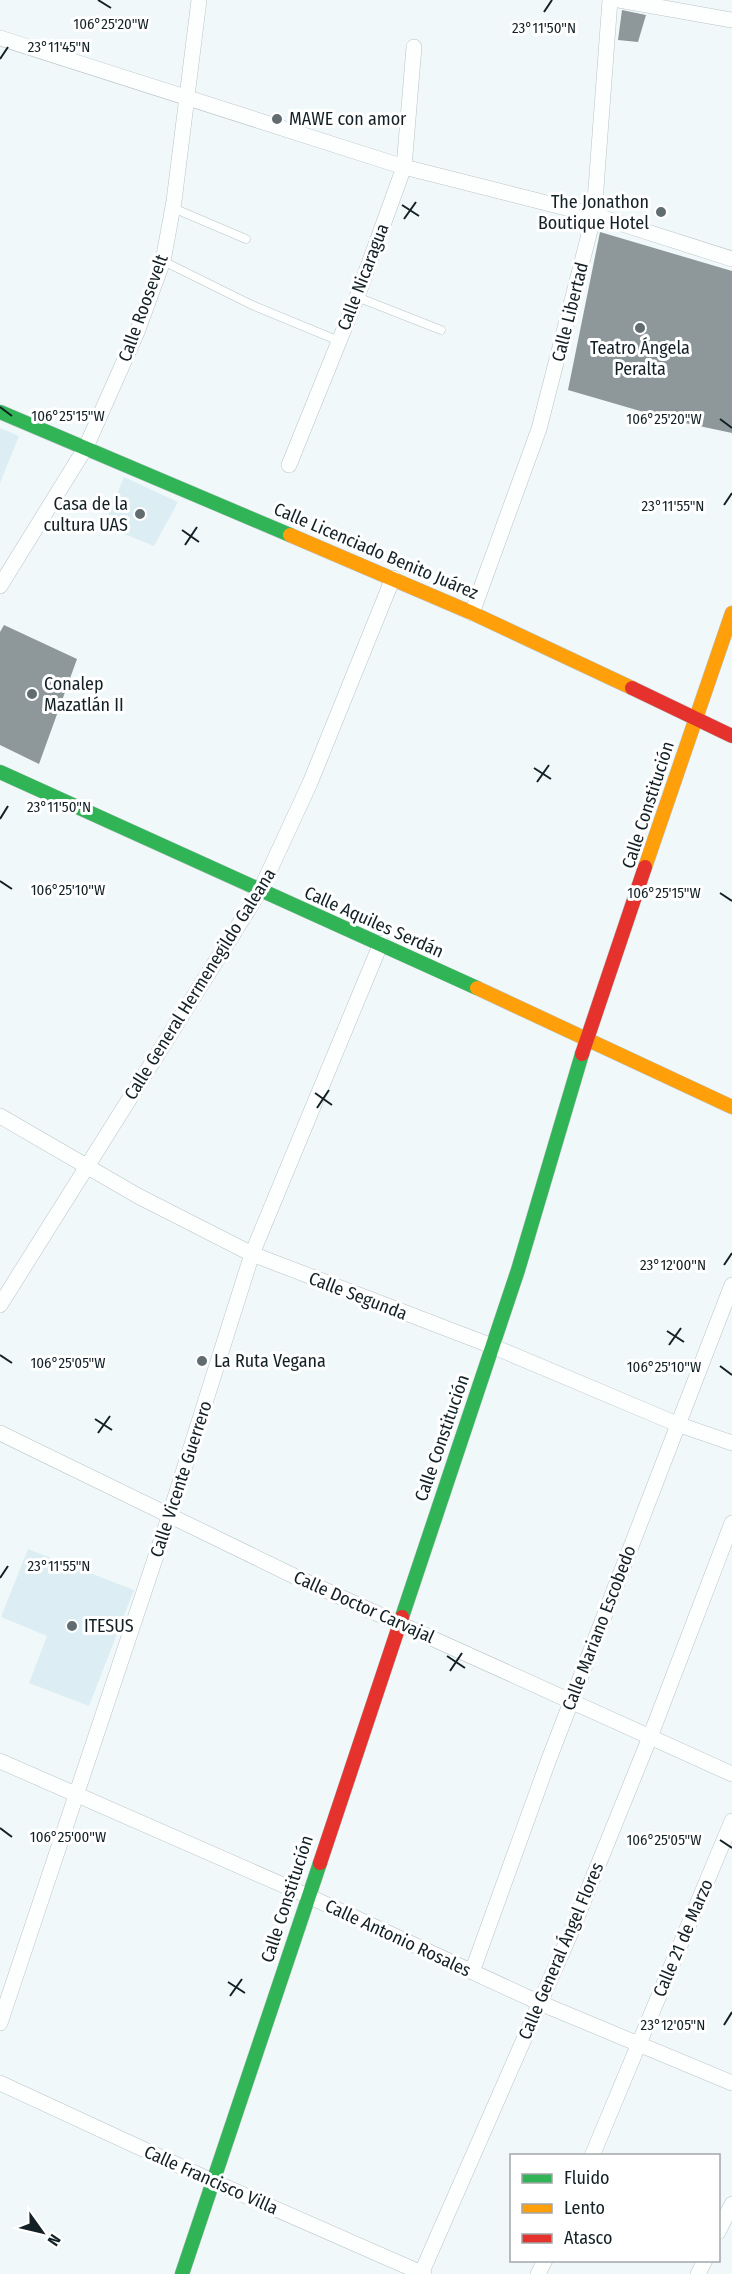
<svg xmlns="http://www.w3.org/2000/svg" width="732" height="2274" font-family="'Fira Sans Condensed',sans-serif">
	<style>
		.built { fill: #dceef3 }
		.building { fill: #8e989b }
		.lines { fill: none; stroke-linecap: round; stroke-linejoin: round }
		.lane-casing { stroke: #bac4c7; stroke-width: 9 }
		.street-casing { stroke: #bac4c7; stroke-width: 16 }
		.fast-casing { stroke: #bac4c7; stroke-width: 15 }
		.slow-casing { stroke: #bac4c7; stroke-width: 15 }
		.jam-casing { stroke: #bac4c7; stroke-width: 15 }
		.lane { stroke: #fdfefe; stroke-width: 8 }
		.street { stroke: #fdfefe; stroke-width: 15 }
		.fast { stroke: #30b455; stroke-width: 14 }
		.slow { stroke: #ff9f0a; stroke-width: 14 }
		.jam { stroke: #e5322d; stroke-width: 14 }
		.ticks { fill: none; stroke: #132126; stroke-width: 2 }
		.poi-dot { fill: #606c70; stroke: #fff; stroke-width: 2 }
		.labels { text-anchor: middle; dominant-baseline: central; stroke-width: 6; stroke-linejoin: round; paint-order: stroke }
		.poi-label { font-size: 18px; fill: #132126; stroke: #fff; text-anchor: start }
		.street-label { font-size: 18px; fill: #132126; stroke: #fff }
		.ticks-label { font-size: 15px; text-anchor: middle; fill: #132126; stroke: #fff; stroke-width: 6; stroke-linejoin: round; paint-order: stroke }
	</style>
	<rect width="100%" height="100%" fill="#f0f8fa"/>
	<path class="built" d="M0,428L19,436L0,483Z
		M124,477L178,502L154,546L104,526Z
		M28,1549L134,1590L89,1706L29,1683L47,1636L1,1617Z"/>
	<path class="building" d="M622,10L646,15L638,42L618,40Z
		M600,232L732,271V433L671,420L568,390Z
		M4,625L77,659L39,764L0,745V632Z"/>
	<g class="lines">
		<g class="lane-casing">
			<path id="lane" d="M173,208L246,239
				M163,261L252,305L339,341
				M357,297L441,330"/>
		</g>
		<g class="street-casing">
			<path id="street" d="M619,0L732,20
				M0,38L404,167L594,215L732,259
				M289,465L357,297L404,167L414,47
				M0,586L86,447L137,332L163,261L174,201L199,0
				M472,613L539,429L594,215L610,0
				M0,1116L138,1196L252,1254L492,1346L677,1424L732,1443
				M0,1305L260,891L310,783L393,578
				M0,1433L294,1576L732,1774
				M0,1761L308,1896L540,2003L732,2083
				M472,1972L549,1759L732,1285
				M0,2023L169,1517L252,1254L381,943
				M0,2083L212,2181L424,2274
				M592,2156L732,1821
				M718,2232L732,2204
				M421,2274L571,1932L650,1737L732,1523
				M538,2274L545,2260
				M698,2274L705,2260"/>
		</g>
		<g class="fast-casing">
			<path id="fast" d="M0,412L290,535
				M0,772L477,988
				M402,1617L518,1270L582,1054
				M182,2274L320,1863"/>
		</g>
		<g class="slow-casing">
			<path id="slow" d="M290,535L472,613L632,688
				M645,867L732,613
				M477,988L732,1107"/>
		</g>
		<g class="jam-casing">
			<path id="jam" d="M632,688L732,736
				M582,1054L645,867
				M320,1863L402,1617"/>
		</g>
		<use href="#lane" class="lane"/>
		<use href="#street" class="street"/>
		<use href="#fast" class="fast"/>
		<use href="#slow" class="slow"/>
		<use href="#jam" class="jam"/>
	</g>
	<path class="ticks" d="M98,0L111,8M544,12L552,0M0,59L8,47M402,205L419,216M404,219L416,202M0,407L12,416M720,419L732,428M724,505L732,493M182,530L199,542M185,545L197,527M534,768L551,779M537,782L549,765M0,819L8,806M0,881L12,889M720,893L732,901M315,1093L332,1105M317,1108L329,1090M724,1265L732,1253M667,1331L684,1342M669,1345L681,1328M0,1355L12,1363M720,1366L732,1375M95,1419L112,1430M98,1433L110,1416M0,1578L8,1566M447,1656L465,1668M450,1671L462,1653M0,1828L12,1837M720,1840L732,1848M228,1982L245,1993M230,1996L242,1979M724,2025L732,2012"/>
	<g class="poi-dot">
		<circle cx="277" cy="119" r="6"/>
		<circle cx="661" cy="212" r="6"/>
		<circle cx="640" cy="328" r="6"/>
		<circle cx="140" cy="514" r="6"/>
		<circle cx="32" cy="694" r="6"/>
		<circle cx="202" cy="1361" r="6"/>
		<circle cx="72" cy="1626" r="6"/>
	</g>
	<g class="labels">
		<g class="poi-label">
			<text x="289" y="119">MAWE con amor</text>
			<text x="649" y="202" text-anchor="end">The Jonathon<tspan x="649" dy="21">Boutique Hotel</tspan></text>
			<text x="640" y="348" text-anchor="middle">Teatro Ángela<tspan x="640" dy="21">Peralta</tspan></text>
			<text x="128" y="504" text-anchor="end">Casa de la<tspan x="128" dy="21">cultura UAS</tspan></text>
			<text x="44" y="684">Conalep<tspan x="44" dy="21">Mazatlán II</tspan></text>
			<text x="214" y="1361">La Ruta Vegana</text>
			<text x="84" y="1626">ITESUS</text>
		</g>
		<g class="street-label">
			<text transform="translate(363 277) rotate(-69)">Calle Nicaragua</text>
			<text transform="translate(143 308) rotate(-70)">Calle Roosevelt</text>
			<text transform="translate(570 312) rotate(-76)">Calle Libertad</text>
			<text transform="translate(376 551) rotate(23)">Calle Licenciado Benito Juárez</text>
			<text transform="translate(648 805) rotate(-72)">Calle Constitución</text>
			<text transform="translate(374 922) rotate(24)">Calle Aquiles Serdán</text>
			<text transform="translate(200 984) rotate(-58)">Calle General Hermenegildo Galeana</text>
			<text transform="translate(358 1296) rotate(21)">Calle Segunda</text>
			<text transform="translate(442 1438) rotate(-71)">Calle Constitución</text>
			<text transform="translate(181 1479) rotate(-72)">Calle Vicente Guerrero</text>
			<text transform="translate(364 1607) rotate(24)">Calle Doctor Carvajal</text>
			<text transform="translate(599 1628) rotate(-69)">Calle Mariano Escobedo</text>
			<text transform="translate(287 1899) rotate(-72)">Calle Constitución</text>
			<text transform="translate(398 1938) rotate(25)">Calle Antonio Rosales</text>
			<text transform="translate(683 1938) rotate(-67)">Calle 21 de Marzo</text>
			<text transform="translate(561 1951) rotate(-67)">Calle General Ángel Flores</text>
			<text transform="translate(211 2180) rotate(24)">Calle Francisco Villa</text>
		</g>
	</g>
	<g class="ticks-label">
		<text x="111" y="29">106°25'20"W</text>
		<text x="544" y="33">23°11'50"N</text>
		<text x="59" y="52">23°11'45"N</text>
		<text x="68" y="421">106°25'15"W</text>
		<text x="664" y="424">106°25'20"W</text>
		<text x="673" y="511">23°11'55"N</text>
		<text x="59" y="812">23°11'50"N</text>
		<text x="68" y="895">106°25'10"W</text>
		<text x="664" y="898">106°25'15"W</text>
		<text x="673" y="1270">23°12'00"N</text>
		<text x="68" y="1368">106°25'05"W</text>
		<text x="664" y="1372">106°25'10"W</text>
		<text x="59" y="1571">23°11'55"N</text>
		<text x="68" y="1842">106°25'00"W</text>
		<text x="664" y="1845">106°25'05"W</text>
		<text x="673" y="2030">23°12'05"N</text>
	</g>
	<rect x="510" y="2154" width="210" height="108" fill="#ffffff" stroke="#a1a6a8" stroke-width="1.5"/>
	<rect x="522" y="2174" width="30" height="9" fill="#30b455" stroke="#a1a6a8" stroke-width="1.5"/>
	<text x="564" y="2184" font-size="18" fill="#132126">Fluido</text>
	<rect x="522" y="2204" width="30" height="9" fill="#ff9f0a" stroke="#a1a6a8" stroke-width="1.5"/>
	<text x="564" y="2214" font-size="18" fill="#132126">Lento</text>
	<rect x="522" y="2234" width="30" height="9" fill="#e5322d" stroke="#a1a6a8" stroke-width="1.5"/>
	<text x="564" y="2244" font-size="18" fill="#132126">Atasco</text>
	<g transform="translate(42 2232) rotate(124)" stroke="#ffffff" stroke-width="4.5" paint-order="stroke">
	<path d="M0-4.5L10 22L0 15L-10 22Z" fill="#132126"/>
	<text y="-9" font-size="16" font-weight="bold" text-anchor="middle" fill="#132126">N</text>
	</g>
</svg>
